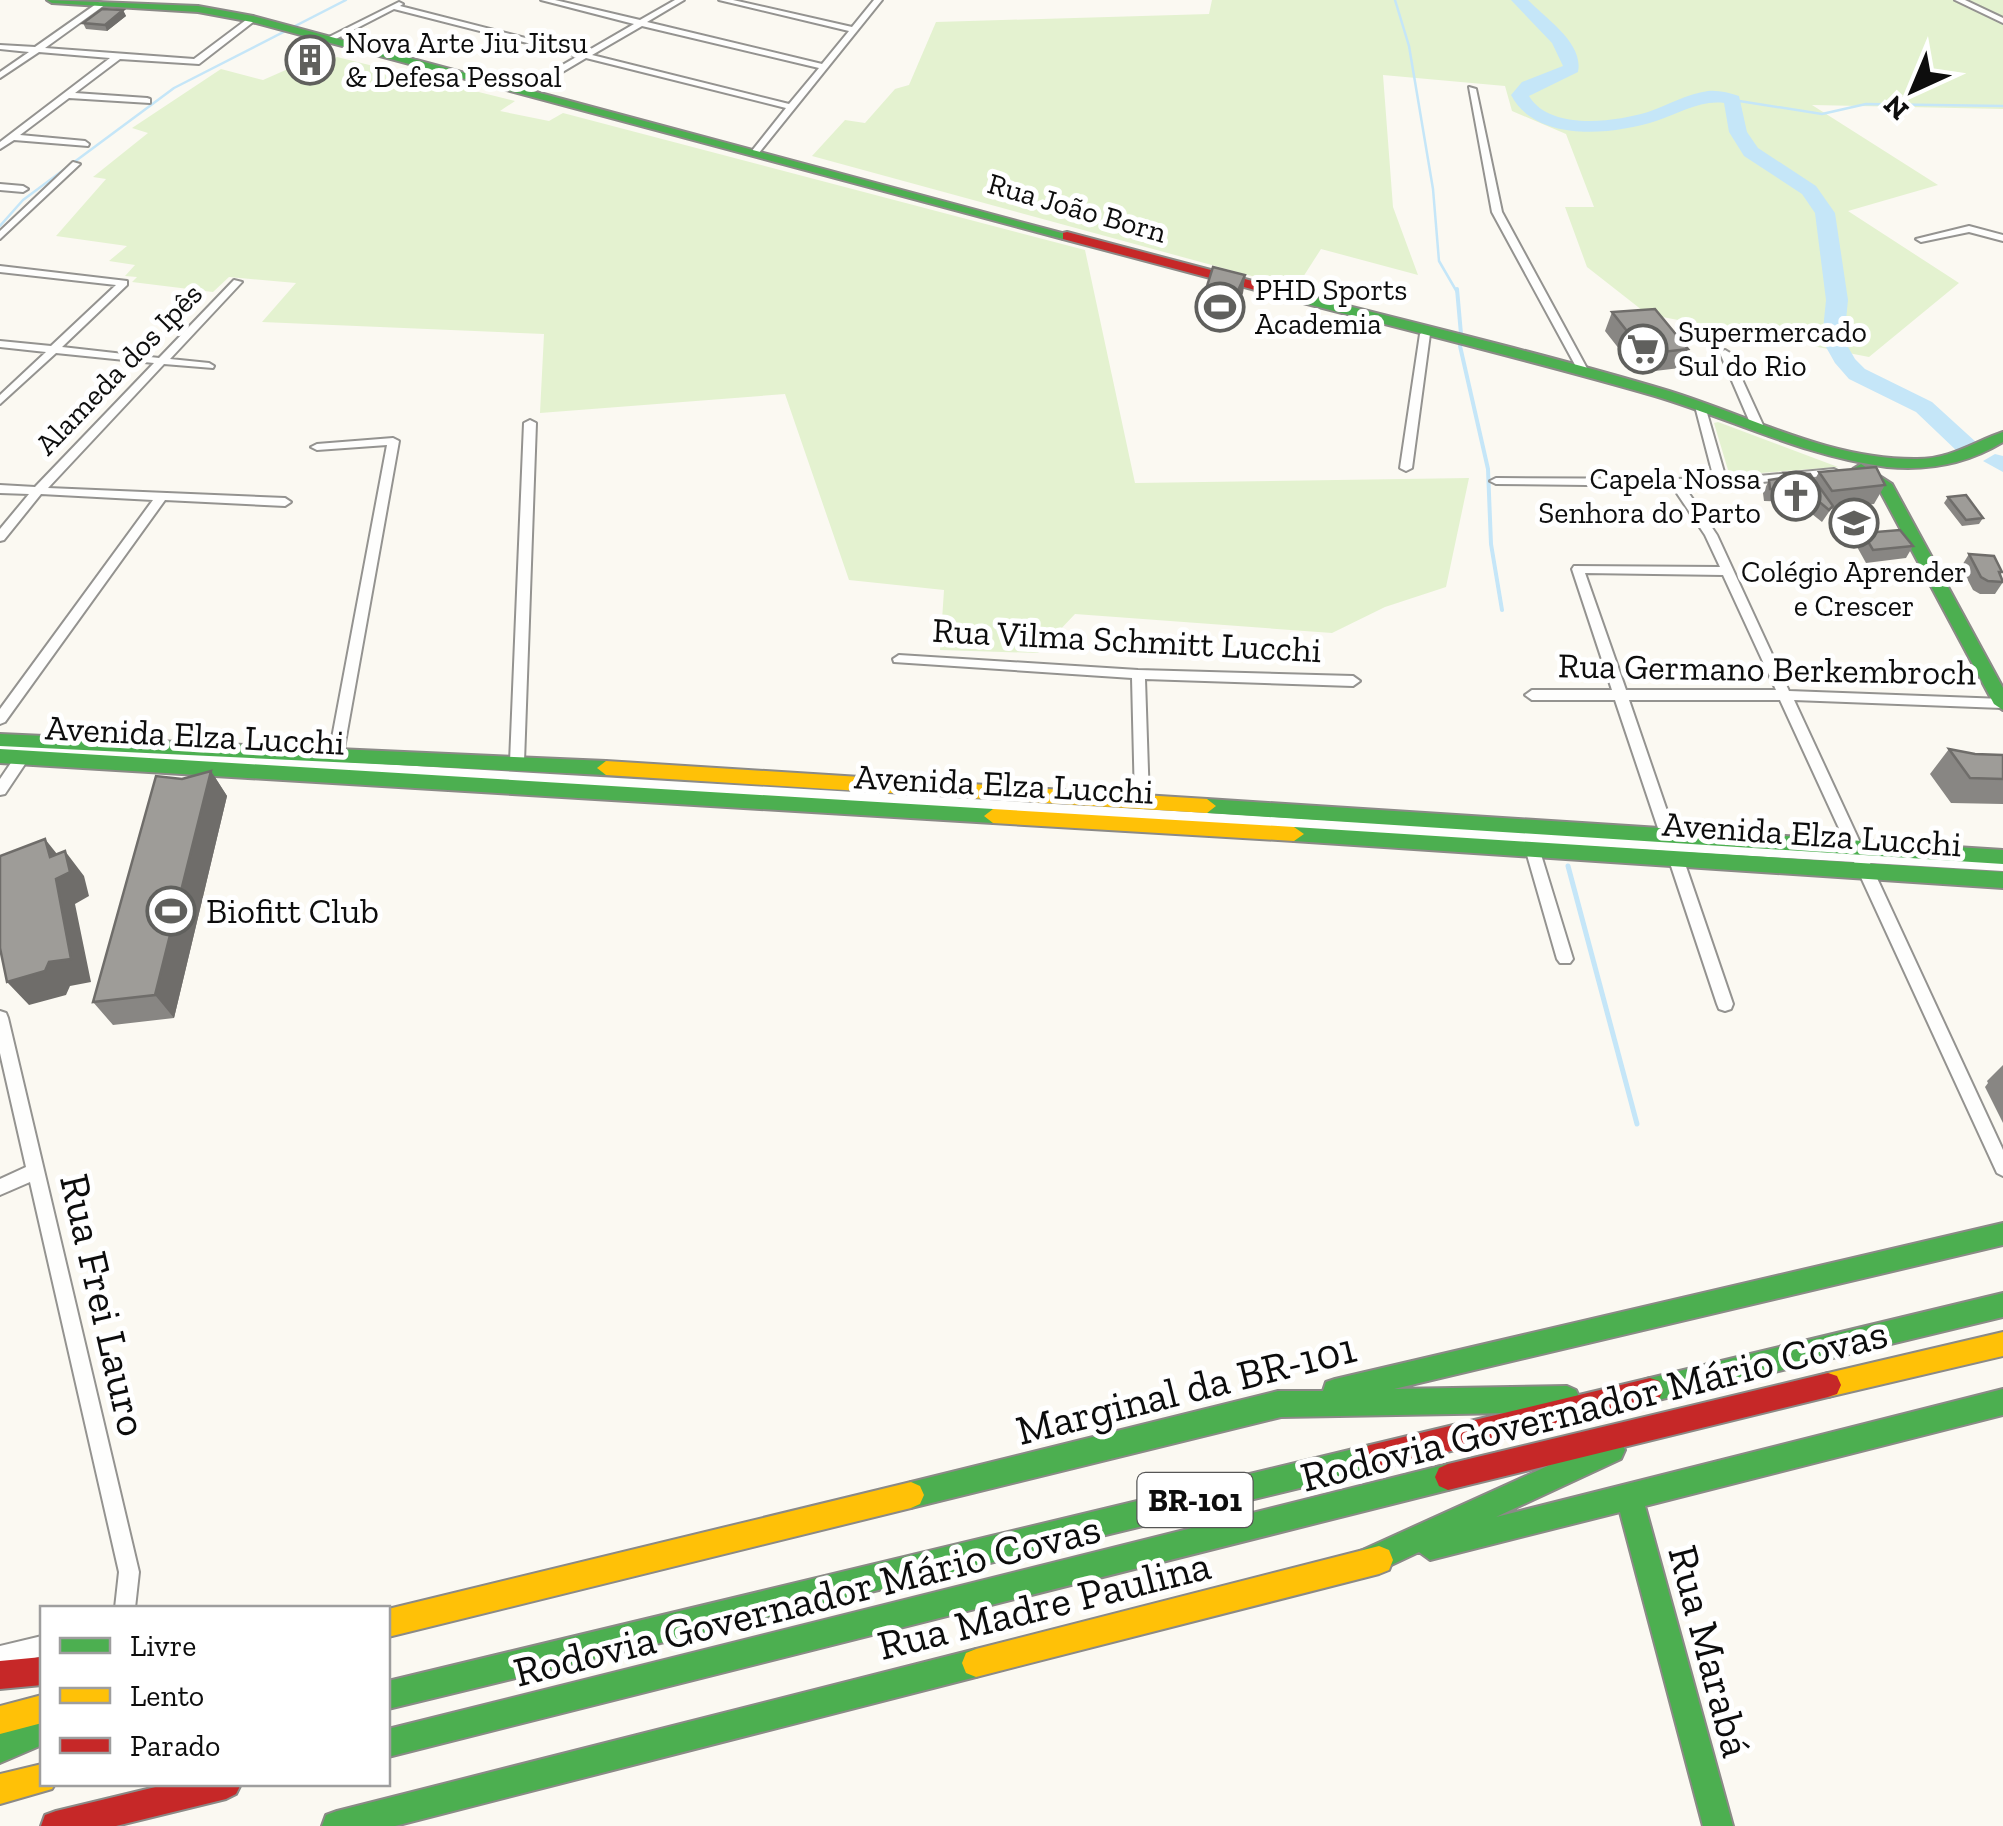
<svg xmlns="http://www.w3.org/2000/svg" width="2003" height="1826" font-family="'Zilla Slab',serif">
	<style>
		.green { fill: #e4f2d0 }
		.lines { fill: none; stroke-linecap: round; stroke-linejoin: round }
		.stream-far2 { stroke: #c5e6f8; stroke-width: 2.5 }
		.stream-far1 { stroke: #c5e6f8; stroke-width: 4 }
		.stream { stroke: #c5e6f8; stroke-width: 5 }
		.river { fill: #c5e6f8; fill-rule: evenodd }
		.street-casing { stroke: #949390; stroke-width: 4 }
		.fast-casing { stroke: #8b8a87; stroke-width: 4 }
		.slow-casing { stroke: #8b8a87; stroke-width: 4 }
		.jam-casing { stroke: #8b8a87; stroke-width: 4 }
		.street { fill: #fefefd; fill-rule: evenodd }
		.fast { fill: #4caf50; fill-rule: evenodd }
		.slow { fill: #ffc107; fill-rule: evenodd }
		.jam { fill: #c62828; fill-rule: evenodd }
		.wall { fill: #888683 }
		.shaded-wall { fill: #6f6d6a }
		.building { fill: #9e9c98; stroke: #6f6d6a; stroke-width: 2.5 }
		.labels { text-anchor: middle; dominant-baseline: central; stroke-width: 10; stroke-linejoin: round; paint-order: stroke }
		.far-poi-label { font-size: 30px; fill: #0d0d0d; stroke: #fff; text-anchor: start }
		.far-street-label { font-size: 30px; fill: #0d0d0d; stroke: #fff }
		.shield { fill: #fff; stroke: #565656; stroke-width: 2.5 }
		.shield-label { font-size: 32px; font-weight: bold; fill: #0d0d0d }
		.street-label { font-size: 35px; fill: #0d0d0d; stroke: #fff }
		.poi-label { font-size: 35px; fill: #0d0d0d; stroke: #fff; text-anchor: start }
		.near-street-label { font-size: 42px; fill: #0d0d0d; stroke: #fff }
	</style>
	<rect width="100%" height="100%" fill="#fbf9f2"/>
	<path class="green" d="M1212,0H2003V109L1812,105L1938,185L1848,211L1959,283L1869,357L1647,314L1587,267L1565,207H1594L1566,134L1512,111L1505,86L1383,75L1393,207L1418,275L1321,249L1296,288L812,156L845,120L865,123L895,89L909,85L936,22L1209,14Z
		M337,57L515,101L500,111L549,121L563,113L1085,250L1135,483L1469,478L1446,587L1385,607L1332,633L1075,614L1038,653L940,650L944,590L849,580L785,394L540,413L544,334L262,322L296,283L229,277L213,292L132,282L137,277L125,276L135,265L109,261L127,246L56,236L106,179L93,177L148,133L132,128L221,69L263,80L288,69L301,73Z
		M1718,422L1838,467L1734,475L1728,470L1714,423Z"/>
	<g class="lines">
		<path class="stream-far2" d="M1395,0L1409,46L1433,189L1439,261L1457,292
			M1733,100L1822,114L1866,104L2003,106
			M0,226L23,200L174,88L346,0"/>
		<path class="stream-far1" d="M1457,289L1461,334
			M1460,346L1488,469L1491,544L1502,610"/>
		<path class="stream" d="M1568,866L1637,1124"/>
		<path class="river" d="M1511,0H1528C1546,19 1584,43 1578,72L1529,96C1550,131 1615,122 1648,112C1668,105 1687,94 1708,91C1719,90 1729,93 1739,96L1747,132L1758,148L1816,186L1835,213L1848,300L1844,340L1855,359L1865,369L1932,402L1977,443L1980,448L1977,453H1959L1916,412L1849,379L1835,363L1822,340L1826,300L1815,213L1802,194L1744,156L1729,132L1724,103C1699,100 1679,114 1656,121C1612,135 1536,143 1511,95L1522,82L1563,66L1552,43Z
			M1995,454L2003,456V472L1983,461Z"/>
		<g class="street-casing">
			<path id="street" d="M541,0H555L640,20L675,0H684L647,22L822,64L849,31L719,0H733L852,27L874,0H882L758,154L755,155L751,152L786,108L586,58L527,93H521V89L578,56L394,9L332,41L325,39L399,2L403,4L400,6L584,53L634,24ZM642,26L819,68L789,104L592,55Z
				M1955,0H1965L2003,18V23Z
				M99,2L106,4L45,48L194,59L250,17L257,19L199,64L120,59L75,93L147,98L150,99V103L69,98L20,135L85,141L89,144L88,146L14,140L0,149V142L110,58L39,52L0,78V72L29,52L0,49V45L35,47Z
				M1469,87L1476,89L1502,212L1590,374L1589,376L1580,374L1492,212Z
				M73,162L80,164L0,239V231Z
				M0,184L23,186L28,189L23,192L0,190Z
				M1969,226L2003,235V241L1969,232L1921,242L1916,239Z
				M0,266L127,281V285L62,347L159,358L234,280L242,282L170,359L209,363L214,366L213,368L164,364L48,488L285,498L291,502L285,506L165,500L5,722L0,724V709L153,500L41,494L4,540L0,541V529L29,494L0,493V485L35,487L154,363L56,353L0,404V395L46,352L0,347V341L51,346L116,285L0,272Z
				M1425,331L1430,334L1412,468L1406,471L1400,468L1420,334Z
				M1725,350L1730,353L1763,425L1761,427H1753L1751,425L1720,353Z
				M1700,403L1705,406L1726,479L1834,469L1840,472L1834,475L1721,486H1684L1717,535L1789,691L2003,699L2002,708L1794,700L1864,851L2003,859V871L1870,863L2003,1150V1176L1997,1173L1854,862L1681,852L1733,1004L1731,1009L1725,1011L1719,1009L1717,1004L1666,851L1534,843L1539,848L1573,959L1570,963H1560L1557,959L1525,848L1531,843L31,755L5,794L0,795V779L17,754L0,753V743H28L1662,840L1615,700H1532L1525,695L1532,690H1612L1572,569L1574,566L1720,567L1705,535L1672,486L1496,484L1490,481L1496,478L1714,479L1695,406ZM1585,573L1723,575L1776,690H1626ZM1629,700H1780L1849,850L1677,840Z
				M530,420L536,423L524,762L517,767L510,762L524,423Z
				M393,438L399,441L343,754L336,759L329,754L387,445L317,450L311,447L317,444Z
				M899,655L1138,670L1353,676L1360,681L1353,686L1145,679L1149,801L1142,806L1135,801L1132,678L894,662L893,659Z
				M0,1011L6,1013L8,1018L139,1572L135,1608H115L119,1572L30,1182L0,1195V1179L26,1167L0,1053Z
				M42,1636V1656L0,1668V1646Z"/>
		</g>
		<g class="fast-casing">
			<path id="fast" d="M47,0L198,6L253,16L1073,236L1063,239L252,22L198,12L52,3Z
				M1293,292C1418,324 1545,354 1669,391C1750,416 1830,460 1917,459C1951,459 1973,442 2003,432V442C1967,464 1929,471 1887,467C1806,457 1732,419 1655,396C1534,361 1410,331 1288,299V293Z
				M1861,464L1892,484L2003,688V710L1994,704L1878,487L1853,469Z
				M0,734L606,761L615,768L606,775L0,746Z
				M0,749L993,809L1002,816L993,823L0,763Z
				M1207,799L2003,850V864L1207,813L1198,806Z
				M1294,827L2003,872V888L1294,841L1284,834Z
				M2003,1223V1245L1394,1389L1567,1386L1576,1390L1580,1399L1576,1408L1567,1412L1281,1417L911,1508L902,1504L898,1495L902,1486L911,1482L1278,1391H1323L1326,1382L1335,1379Z
				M2003,1293V1317L1650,1402L1641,1399L1637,1390L1641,1381L1650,1378Z
				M2003,1389V1415L1645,1506L1733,1826H1703L1620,1512L1430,1560L1419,1552L1368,1576L1358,1572L1354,1562L1358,1552L1612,1437L1621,1441L1625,1450L1621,1459L1496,1517Z
				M1370,1445L1379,1449L1383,1458L1379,1467L1370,1471L388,1709V1681Z
				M1448,1464L1457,1468L1461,1477L1457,1486L1448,1490L388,1757V1729Z
				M976,1649L986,1653L990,1663L986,1673L976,1677L395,1826H322L326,1815L337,1811Z
				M42,1717V1745L0,1763V1733Z"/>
		</g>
		<g class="slow-casing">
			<path id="slow" d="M606,761L1207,799L1216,806L1207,813L606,775L597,768Z
				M993,809L1294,827L1304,834L1294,841L993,823L984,816Z
				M2003,1332V1356L1828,1397L1819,1394L1815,1385L1819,1376L1828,1373Z
				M911,1482L920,1486L924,1495L920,1504L911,1508L388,1637V1609Z
				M1379,1546L1389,1550L1393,1560L1389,1570L1379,1574L976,1677L966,1673L962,1663L966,1653L976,1649Z
				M42,1695V1723L0,1734V1706Z
				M42,1764V1784H55L52,1789L0,1804V1774Z"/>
		</g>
		<g class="jam-casing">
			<path id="jam" d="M1067,232L1298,293L1300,296L1293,300L1063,239V233Z
				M1828,1373L1837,1376L1841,1385L1837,1394L1828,1397L1448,1490L1439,1486L1435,1477L1439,1468L1448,1464Z
				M1650,1378L1659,1381L1663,1390L1659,1399L1650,1402L1370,1471L1361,1467L1357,1458L1361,1449L1370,1445Z
				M42,1657V1685L0,1689V1661Z
				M168,1784H241L236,1794L226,1799L116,1826H41L45,1815L56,1811Z"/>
		</g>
		<use href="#street" class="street"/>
		<use href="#fast" class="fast"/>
		<use href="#slow" class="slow"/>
		<use href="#jam" class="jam"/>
	</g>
	<path class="wall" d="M123,10L126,16L107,31L86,29L83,23Z
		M1245,275L1243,293L1228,325L1200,321L1202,302Z
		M1612,312L1688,349L1680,368L1638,373L1605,331Z
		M1819,472L1885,485L1874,504L1831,509L1822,522L1797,502L1764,501L1763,493L1769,480L1782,478L1784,473L1814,481Z
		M1948,497L1983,518L1979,524L1962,526L1944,503Z
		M1863,533L1913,546L1906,558L1866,563L1856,545Z
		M1969,554L2002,572L2000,575L2003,582L1995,594H1980L1973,590L1961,567Z
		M1949,749L1975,754L2003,755V804L1951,803L1930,774Z
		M211,771L227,796L174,1018L113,1025L93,1002L182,779Z
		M2003,1065V1123L1985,1087L1988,1083L1987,1081Z"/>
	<path class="shaded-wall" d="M123,10L126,16L107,31L105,25Z
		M1245,275L1243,293L1228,325L1231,306Z
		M211,771L227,796L174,1018L155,995Z
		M45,839L65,864V851L84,876L89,896L75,904L91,982L70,986L66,995L29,1005L7,982L49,962L50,857Z"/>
	<path class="building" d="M102,9L123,10L105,25L83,23Z
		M1213,267L1245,275L1231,306L1202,302Z
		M1655,309L1688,349L1645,354L1612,312Z
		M1876,467L1885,485L1832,491L1819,472Z
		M1784,473L1810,474L1833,506L1829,510L1804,489H1770L1769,480L1787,477Z
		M1966,495L1983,518L1966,520L1948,497Z
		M1900,530L1913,546L1873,550L1863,533Z
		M1969,554L1994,556L2002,572H1999L2003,582L1988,581L1981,577Z
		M1949,749L1975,754L2003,755V779L1970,778Z
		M211,771L155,995L93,1002L156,776L182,779Z
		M45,839L50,857L65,851L70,872L56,879L71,959L49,962L45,971L7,982L0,948V856Z"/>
	<defs>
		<g id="building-ring" transform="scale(2.5)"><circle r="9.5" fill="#fff" stroke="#60605d" stroke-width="1.5"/><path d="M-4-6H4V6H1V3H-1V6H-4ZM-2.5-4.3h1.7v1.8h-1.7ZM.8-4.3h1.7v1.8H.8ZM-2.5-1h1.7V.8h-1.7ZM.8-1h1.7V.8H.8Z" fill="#60605d"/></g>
		<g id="stadium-ring" transform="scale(2.5)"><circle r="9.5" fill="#fff" stroke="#60605d" stroke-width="1.5"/><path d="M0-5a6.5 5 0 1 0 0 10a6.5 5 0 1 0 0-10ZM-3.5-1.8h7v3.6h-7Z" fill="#60605d"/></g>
		<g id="supermarket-ring" transform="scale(2.5)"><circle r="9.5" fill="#fff" stroke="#60605d" stroke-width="1.5"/><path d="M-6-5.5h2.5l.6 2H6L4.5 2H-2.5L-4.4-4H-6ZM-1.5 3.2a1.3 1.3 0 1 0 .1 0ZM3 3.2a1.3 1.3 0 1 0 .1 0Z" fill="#60605d"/></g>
		<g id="church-ring" transform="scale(2.5)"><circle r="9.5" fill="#fff" stroke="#60605d" stroke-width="1.5"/><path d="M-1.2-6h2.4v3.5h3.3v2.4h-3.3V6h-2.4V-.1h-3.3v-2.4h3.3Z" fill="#60605d"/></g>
		<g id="school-ring" transform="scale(2.5)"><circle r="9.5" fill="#fff" stroke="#60605d" stroke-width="1.5"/><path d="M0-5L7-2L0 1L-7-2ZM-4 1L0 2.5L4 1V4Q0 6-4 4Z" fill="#60605d"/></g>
	</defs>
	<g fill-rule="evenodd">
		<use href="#building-ring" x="310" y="60"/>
		<use href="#stadium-ring" x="1220" y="307"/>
		<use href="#supermarket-ring" x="1643" y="349"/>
		<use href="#church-ring" x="1796" y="496"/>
		<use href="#school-ring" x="1854" y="523"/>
		<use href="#stadium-ring" x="171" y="911"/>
	</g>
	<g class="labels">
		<g class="far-poi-label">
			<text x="345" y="43">Nova Arte Jiu Jitsu<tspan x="345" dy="34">&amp; Defesa Pessoal</tspan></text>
			<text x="1255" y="290">PHD Sports<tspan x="1255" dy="34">Academia</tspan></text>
			<text x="1678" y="332">Supermercado<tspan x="1678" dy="34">Sul do Rio</tspan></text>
			<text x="1761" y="479" text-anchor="end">Capela Nossa<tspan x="1761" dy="34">Senhora do Parto</tspan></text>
			<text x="1854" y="572" text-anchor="middle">Colégio Aprender<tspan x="1854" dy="34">e Crescer</tspan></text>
		</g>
		<g class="far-street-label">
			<text transform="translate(1077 208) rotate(16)">Rua João Born</text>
			<text transform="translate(119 369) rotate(-46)">Alameda dos Ipês</text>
		</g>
		<rect class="shield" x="1137.5" y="1473" width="115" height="54" rx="8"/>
		<g class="shield-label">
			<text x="1195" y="1500">BR-101</text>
		</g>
		<g class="street-label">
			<text transform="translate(1127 640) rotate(3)">Rua Vilma Schmitt Lucchi</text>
			<text transform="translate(1767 669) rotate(1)">Rua Germano Berkembroch</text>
			<text transform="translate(195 735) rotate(3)">Avenida Elza Lucchi</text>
			<text transform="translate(1004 784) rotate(3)">Avenida Elza Lucchi</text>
			<text transform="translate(1812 834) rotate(4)">Avenida Elza Lucchi</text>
		</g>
		<g class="poi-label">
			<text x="206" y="911">Biofitt Club</text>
		</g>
		<g class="near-street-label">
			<text transform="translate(104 1305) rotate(77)">Rua Frei Lauro</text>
			<text transform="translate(1186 1389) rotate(-14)">Marginal da BR-101</text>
			<text transform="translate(1594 1405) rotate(-14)">Rodovia Governador Mário Covas</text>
			<text transform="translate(807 1600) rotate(-14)">Rodovia Governador Mário Covas</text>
			<text transform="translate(1044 1605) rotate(-14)">Rua Madre Paulina</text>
			<text transform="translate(1710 1651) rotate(75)">Rua Marabá</text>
		</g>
	</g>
	<rect x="40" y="1606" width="350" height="180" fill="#ffffff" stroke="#9e9e9e" stroke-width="2.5"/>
	<rect x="60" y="1638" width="50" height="15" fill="#4caf50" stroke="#9e9e9e" stroke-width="2.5"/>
	<text x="130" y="1656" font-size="30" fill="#0d0d0d">Livre</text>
	<rect x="60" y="1688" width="50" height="15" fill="#ffc107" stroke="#9e9e9e" stroke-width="2.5"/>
	<text x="130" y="1706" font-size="30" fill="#0d0d0d">Lento</text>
	<rect x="60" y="1738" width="50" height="15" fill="#c62828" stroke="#9e9e9e" stroke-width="2.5"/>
	<text x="130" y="1756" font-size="30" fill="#0d0d0d">Parado</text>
	<g transform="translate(1913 90) rotate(224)" stroke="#ffffff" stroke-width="8" paint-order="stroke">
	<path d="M0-8L18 38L0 25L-18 38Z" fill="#0d0d0d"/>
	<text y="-15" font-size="28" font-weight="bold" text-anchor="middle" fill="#0d0d0d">N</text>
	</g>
</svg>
